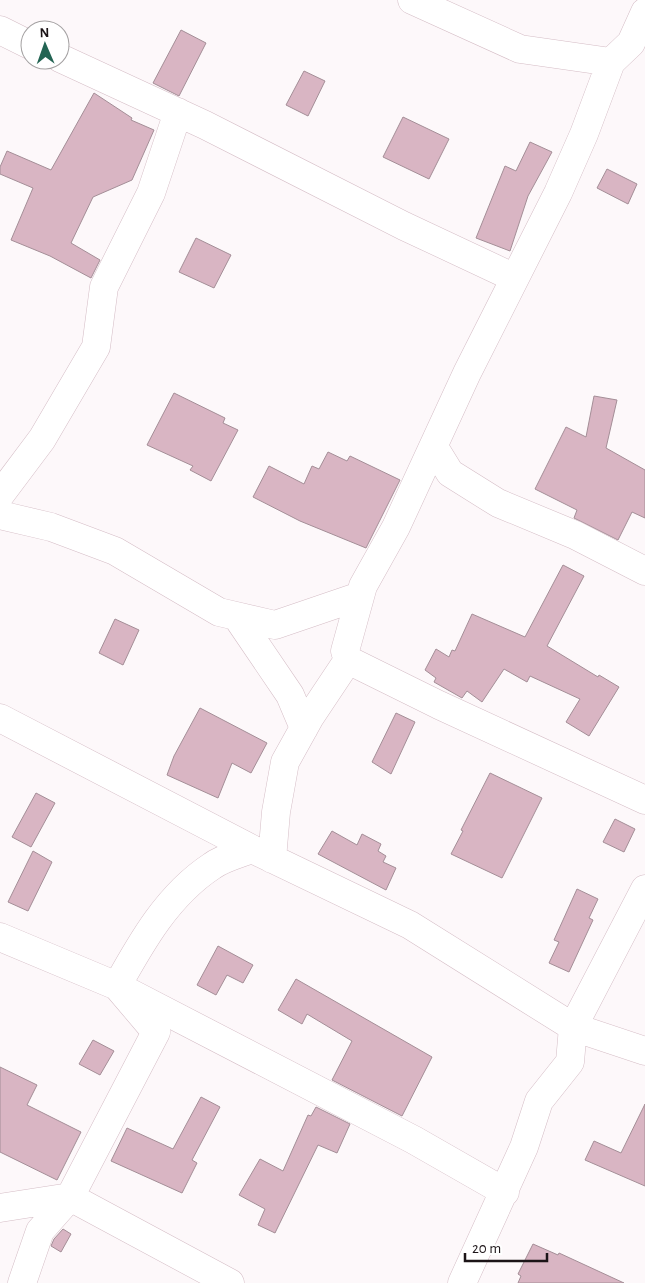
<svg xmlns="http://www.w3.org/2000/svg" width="645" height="1283" font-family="'Alegreya Sans',sans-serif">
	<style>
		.building { fill: #d9b5c3; stroke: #a48e97 }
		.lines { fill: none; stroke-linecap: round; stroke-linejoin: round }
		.street-casing { stroke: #d5bdc6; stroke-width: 29 }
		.street { stroke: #fff; stroke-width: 28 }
	</style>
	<rect width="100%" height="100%" fill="#fdf8fa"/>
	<path class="building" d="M181,30L206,43L179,96L153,83Z
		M304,71L325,81L308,116L286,105Z
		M94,93L132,118L131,120L154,130L132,180L93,197L71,243L100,260L91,278L50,256L11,240L33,188L0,174V167L7,151L51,170Z
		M403,117L449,139L429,179L383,157Z
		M530,142L552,152L528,196L510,251L476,238L505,166L516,171Z
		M607,169L637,184L628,204L597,188Z
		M196,238L231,255L214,288L179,272Z
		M174,393L225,418L223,423L238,430L211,481L190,470L193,466L147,445Z
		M594,396L617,400L606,448L645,470V518L632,512L618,540L574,518L577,510L535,489L566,427L586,437Z
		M328,452L347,461L350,456L400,480L366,548L300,521L253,497L269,466L304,484L312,466L319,469Z
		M563,565L584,576L547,646L598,677L599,675L619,687L589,736L566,722L580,699L530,676L527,682L504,669L482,702L467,691L462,698L434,682L436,678L425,670L436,649L449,657L452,650L455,651L472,614L525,637Z
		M115,619L139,630L123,665L99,653Z
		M200,708L267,743L251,773L232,763L218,798L167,775L174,756Z
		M396,713L415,722L391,774L372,762Z
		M490,773L542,798L502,878L451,854L463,831L461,830Z
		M36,793L55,803L31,847L12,837Z
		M615,819L635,829L624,852L603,842Z
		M332,831L357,845L362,834L381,844L378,851L386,856L383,862L396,868L386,890L318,854Z
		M33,851L52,862L28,911L8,902Z
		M577,889L598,899L589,918L593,920L569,972L549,963L559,942L554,940Z
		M218,946L253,965L243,983L227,975L216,995L197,985Z
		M296,979L432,1057L402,1116L332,1080L352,1041L307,1014L302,1024L278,1010Z
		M93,1040L114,1051L100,1075L79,1064Z
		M0,1067L37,1085L27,1105L81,1132L57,1180L0,1152Z
		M201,1097L220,1107L192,1160L197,1163L182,1193L111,1161L127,1128L173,1149Z
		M645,1104V1186L585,1160L594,1141L621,1153Z
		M316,1107L350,1124L337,1153L318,1145L275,1233L258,1225L265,1209L239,1195L260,1159L283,1171L308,1115L311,1116Z
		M63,1229L71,1234L61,1252L51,1246L54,1239Z
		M533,1244L558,1255L559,1253L624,1283H518L521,1276L518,1274Z"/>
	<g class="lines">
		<g class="street-casing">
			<path id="street" d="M412,0L520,49L611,62
				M645,12L631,43L611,62L584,134L558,193L467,373L396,527L363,586L345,651L348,660L439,705L645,800
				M0,30L30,45
				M60,58L205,125L404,226L515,278
				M434,447L450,473L498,503L575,535L645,571
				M0,495L42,439L96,347L104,287L151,193L178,112
				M0,515L51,527L115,551L219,612L275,625L360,596
				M237,617L290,695L304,728
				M0,718L252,849L410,925L573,1027L645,1051
				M272,859L276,812L285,762L310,717L348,660
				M0,937L117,986L414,1140L505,1192
				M0,1208L70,1197L230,1283
				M22,1283L40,1231L70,1197L156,1032L117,986C142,941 168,895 212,866C223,858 239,854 252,849
				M462,1283L524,1147L539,1101L570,1062L573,1027L645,889"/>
		</g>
		<use href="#street" class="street"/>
	</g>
	<g transform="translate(45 45) rotate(358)"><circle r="24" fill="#ffffff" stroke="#a4a1a2"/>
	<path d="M0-4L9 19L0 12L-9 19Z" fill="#236453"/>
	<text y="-8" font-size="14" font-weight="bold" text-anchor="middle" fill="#1c1417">N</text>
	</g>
	<path d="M465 1253v8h82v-8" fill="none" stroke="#1c1417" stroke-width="2.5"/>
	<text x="472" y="1253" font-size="15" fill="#1c1417" stroke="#ffffff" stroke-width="4" paint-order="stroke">20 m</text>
</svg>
